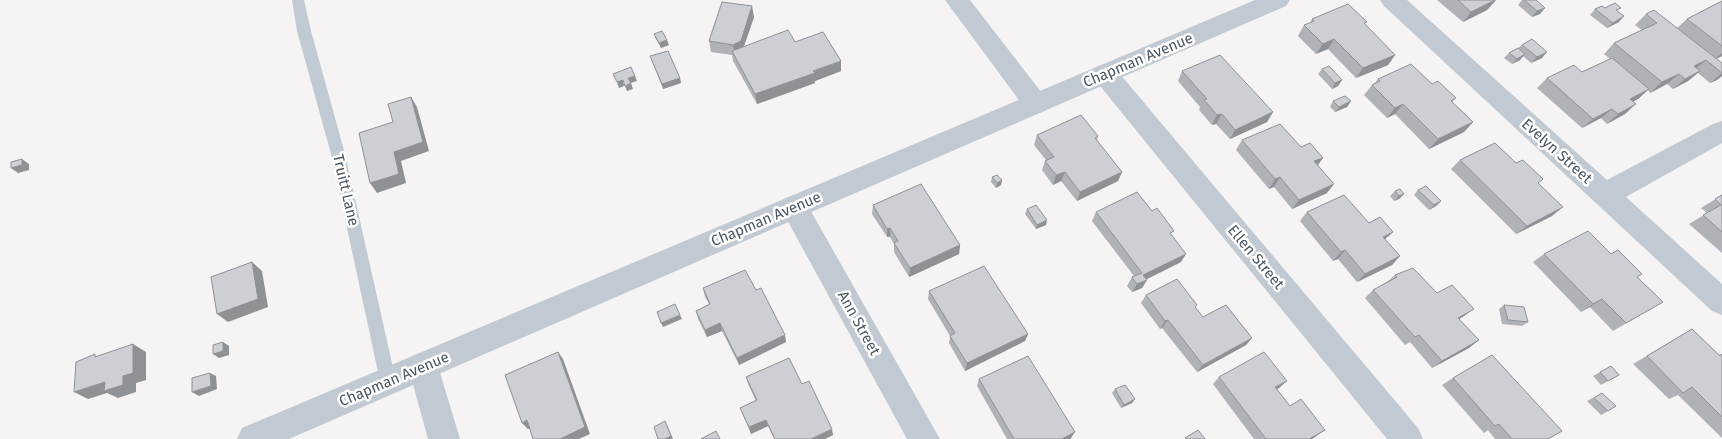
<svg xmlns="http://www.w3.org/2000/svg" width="1722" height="439" font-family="'Fira Sans',sans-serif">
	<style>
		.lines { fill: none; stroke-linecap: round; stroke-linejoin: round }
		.service { fill: #c1cad2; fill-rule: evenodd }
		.minor { fill: #c1cad2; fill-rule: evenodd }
		.tertiary { fill: #c1cad2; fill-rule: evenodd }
		.wall { fill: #b0b2b7 }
		.shaded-wall { fill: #909195 }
		.building { fill: #cdcfd5; stroke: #909195 }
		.labels { text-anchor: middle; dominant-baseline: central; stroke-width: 5; stroke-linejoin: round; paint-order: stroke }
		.street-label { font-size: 15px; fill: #4a5661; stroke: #fff }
	</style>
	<rect width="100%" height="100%" fill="#f5f3f3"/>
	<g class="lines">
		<path class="service" d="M292,0H304L311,31L345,154L396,381L394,387L388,389L382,387L380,381L331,154L297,31Z"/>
		<path class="minor" d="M945,0H970L1045,97L1049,104L1045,111L1036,114L1027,111Z
			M1380,0H1407L1607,180L1713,124L1722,121V143L1626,197L1722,284V315L1712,311L1384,6Z
			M1105,64L1114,67L1418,428L1423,439H1387L1096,81L1093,74L1096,67Z
			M794,195L804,199L940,439H907L780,207L784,199Z
			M423,352L434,356L438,366L460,439H428L408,366L412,356Z"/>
		<path class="tertiary" d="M1255,0H1290L1286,6L289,439H237L242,428Z"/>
	</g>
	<path class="wall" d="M1437,0H1496L1487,10L1463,22Z
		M1522,0H1536L1540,14L1532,17L1518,5Z
		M1722,1V56L1716,59L1722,63V76L1717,80L1710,83L1698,73L1688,81L1673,89L1667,84L1650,93L1648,90L1638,99L1633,101L1625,114L1607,124L1601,118L1582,128L1537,88L1547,78L1582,72L1610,59L1604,54L1614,43L1642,30L1635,25L1646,14L1677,28L1687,19Z
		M1605,8L1618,11L1619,22L1607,28L1590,15L1595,9Z
		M754,17L744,46L795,42L841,71L815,81V83L757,104L733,61L732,55L711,52L709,41Z
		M1312,19L1365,25L1395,55L1388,65L1356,78L1328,49L1316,54L1298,36L1304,25L1310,23Z
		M654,34L669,45L661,48L656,39Z
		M1522,45L1542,58L1531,63L1523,56L1520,60L1512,64L1504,58L1509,53L1518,48Z
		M650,56L680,78L681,83L663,89Z
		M1322,69L1342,80L1338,86L1332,89L1318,74Z
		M1182,71L1273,112L1267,122L1230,139L1216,124L1212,125L1199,110L1200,107L1178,81Z
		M1378,79L1432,84L1456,98L1452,102L1473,122L1464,132L1429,149L1395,114L1387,118L1364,95L1372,85L1375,83Z
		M1333,101H1351L1347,107L1335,112L1330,107Z
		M1037,135L1098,136L1097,141L1122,172L1118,181L1077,201L1061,181L1053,185L1042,170L1045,161L1046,160L1034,145Z
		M1242,140L1301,147L1323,158L1318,165L1327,193L1292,209L1274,187L1269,189L1236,150Z
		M1460,160L1516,163L1543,179L1538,183L1552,216L1516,234L1451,169Z
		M992,177L1002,180L1001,185L996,188L991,182Z
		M1418,190L1441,201L1436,206L1429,210L1414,195Z
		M1395,191L1404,194L1399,199L1394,201L1390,196Z
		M1722,195V253L1689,224L1707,213L1701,208Z
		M873,205L960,245L959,254L909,277L894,252V244L890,237H887L872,214Z
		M1027,209L1046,225L1036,229L1025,214Z
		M1096,212L1172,235L1181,262L1147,279L1142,288L1132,292L1127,286L1132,277L1134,276L1092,221Z
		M1307,212L1369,223L1393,232L1385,239L1400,256L1392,265L1357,282L1338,259L1333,261L1300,221Z
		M1544,254H1611L1637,277L1663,302L1613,331L1590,307L1581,312L1533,262Z
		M1395,275L1437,293L1464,316L1459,319L1479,340L1469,348L1432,368L1410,342L1405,345L1365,298L1373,290L1387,282Z
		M703,288L756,290L786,342L739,365L722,331L707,337L698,319L696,311L709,304L705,297Z
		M929,291L1028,334L1025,341L965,371L949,343L950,336L928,299Z
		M1146,295L1195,307L1203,317L1252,338L1246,345L1197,372L1162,328L1160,329L1141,303Z
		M1504,305L1528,322L1522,326L1502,324L1499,309Z
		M1692,329L1719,355L1722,354V438L1678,395L1669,399L1633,364Z
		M1611,366L1619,375L1601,385L1593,376Z
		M746,377L802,384L833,435L825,439H774L768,426L751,434L743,415L740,408L756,401L748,384Z
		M1219,377L1279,388L1277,389L1290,406L1317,436L1312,439H1254L1213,384Z
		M1453,378L1548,439H1495L1488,430L1484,433L1442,385Z
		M979,379L1071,438L1070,439H1007L977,386Z
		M1115,389L1135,399L1132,403L1121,408L1112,393Z
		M1602,393L1608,411L1601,415L1587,401Z"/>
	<path class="shaded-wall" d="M1496,0L1487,10L1463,22L1471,12Z
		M752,6L754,17L742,52L735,55L733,45Z
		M1545,8L1540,14L1532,17L1537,11Z
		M1624,16L1619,22L1607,28L1613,23Z
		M1334,39L1328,49L1316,54L1323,44Z
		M667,40L669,45L661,48L659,43Z
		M1547,52L1542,58L1531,63L1537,57Z
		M1722,53V56L1714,60Z
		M1525,54L1520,60L1512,64L1517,59Z
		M1395,55L1388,65L1356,78L1363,68Z
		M1706,60L1694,70V66Z
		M841,61V71L815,81V83L757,104L755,94Z
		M1700,71L1688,81L1673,89L1685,79Z
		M1722,73V76L1717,80L1710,83Z
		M1679,74L1667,84L1650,93L1662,82Z
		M635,76L637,81L630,83L628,78Z
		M680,78L681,83L663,89L662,84Z
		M623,80L624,86L619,88L617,82Z
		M1342,80L1338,86L1332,89L1335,83Z
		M631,83L633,89L627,91L625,86Z
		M1649,89L1638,99L1619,109L1630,99Z
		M411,97L417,107L429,151L401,161L406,183L377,193L370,183Z
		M1351,101L1347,107L1335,112L1339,107Z
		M1403,104L1395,114L1387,118L1395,108Z
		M1636,104L1625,114L1607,124L1618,114Z
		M1612,109L1601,118L1582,128L1593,119Z
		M1273,112L1267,122L1230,139L1235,130Z
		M1222,114L1216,124L1212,125L1217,115Z
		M1473,122L1464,132L1429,149L1438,139Z
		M1323,158L1316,167L1314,161Z
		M22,159L29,164V170L18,173L11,168Z
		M1065,172L1061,181L1053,185L1056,175Z
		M1122,172L1118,181L1077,201L1080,192Z
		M1280,177L1274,187L1269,189L1275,179Z
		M1002,180L1001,185L996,188L997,183Z
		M1334,184L1327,193L1292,209L1299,200Z
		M1404,194L1399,199L1394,201L1399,196Z
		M1441,201L1436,206L1429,210L1434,205Z
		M1563,207L1552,216L1516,234L1527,226Z
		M1047,220L1046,225L1036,229L1037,225Z
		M890,228V237H887V229Z
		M1393,232L1384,240L1383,237Z
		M960,245L959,254L909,277L910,268Z
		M1345,250L1338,259L1333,261L1341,252Z
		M1186,254L1181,262L1139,283L1143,275Z
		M1400,256L1392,265L1357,282L1365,274Z
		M252,262L262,271L268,307L228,322L217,314Z
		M1147,280L1142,288L1132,292L1137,284Z
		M1602,299L1590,307L1581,312L1593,304Z
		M1474,309L1464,316L1448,326L1458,318Z
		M680,315L682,319L663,327L661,323Z
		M1168,320L1162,328L1160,329L1165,321Z
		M720,323L722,331L707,337L705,330Z
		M1028,334L1025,341L965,371L967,363Z
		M785,335L786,342L739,365L737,358Z
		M1252,338L1246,345L1197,372L1203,365Z
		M1479,340L1469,348L1432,368L1442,361Z
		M223,342L229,346V355L219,358L213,354Z
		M133,344L146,352V380L136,383V392L118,398L107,393L88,399L74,392L123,376Z
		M558,352L563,359L590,434L579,439H560Z
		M210,373L216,376L217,389L199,396L192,392Z
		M1287,381L1279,388L1268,394L1275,387Z
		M1135,399L1132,403L1121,408L1124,405Z
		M527,420L533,427L528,429L522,423Z
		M766,420L768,426L751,434L749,427Z
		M665,421L667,425L673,439H665Z
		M832,429L833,435L825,439H811Z
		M1325,430L1312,439H1309Z
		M1075,432L1071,438L1070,439H1062Z"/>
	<path class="building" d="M1458,0H1495L1471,12Z
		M1524,0H1536L1545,8L1537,11Z
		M1722,1V46L1687,19Z
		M722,2L752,6L741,41L733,45L709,41Z
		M1615,3L1621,8L1616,10L1624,16L1613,23L1595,9L1602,6L1605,8Z
		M1348,4L1367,22L1364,23L1395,55L1363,68L1334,39L1323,44L1304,25L1314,21L1312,19Z
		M1654,10L1722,63V73L1706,60L1694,66L1700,71L1685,79L1679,74L1662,82L1614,43L1657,23L1646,14Z
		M788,30L795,42L823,32L841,61L813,71L815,73L755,94L732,51Z
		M662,31L667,40L659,43L654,34Z
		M1532,39L1547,52L1537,57L1522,45Z
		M1518,48L1525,54L1517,59L1509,53Z
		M668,51L680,78L662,84L650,56Z
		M1220,55L1273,112L1235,130L1222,114L1217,115L1204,100L1207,99L1182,71Z
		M1612,58L1649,89L1630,99L1636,104L1618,114L1612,109L1593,119L1547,78L1574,65L1582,72Z
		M1411,64L1432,84L1438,81L1456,98L1451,101L1473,122L1438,139L1403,104L1395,108L1372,85L1380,81L1378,79Z
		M1329,66L1342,80L1335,83L1322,69Z
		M631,67L635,76L628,78L631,83L625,86L623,80L617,82L613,74Z
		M1345,96L1351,101L1339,107L1333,101Z
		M411,97L423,142L394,152L399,174L370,183L359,133L393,122L388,104Z
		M1081,115L1098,136L1095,138L1122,172L1080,192L1065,172L1056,175L1045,161L1054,157L1037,135Z
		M1280,124L1301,147L1310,143L1323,158L1314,161L1334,184L1299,200L1280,177L1275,179L1242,140Z
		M1495,143L1516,163L1523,160L1543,179L1538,183L1563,207L1527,226L1460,160Z
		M22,159V165L11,168V162Z
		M997,175L1002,180L997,183L992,177Z
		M921,184L960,245L910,268L894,243L898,241L890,228L887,229L873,205Z
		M1426,186L1441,201L1434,205L1418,190Z
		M1400,189L1404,194L1399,196L1395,191Z
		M1137,192L1152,211L1157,208L1174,231L1170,233L1186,254L1143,275L1147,280L1137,284L1132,277L1142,273L1096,212Z
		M1344,195L1369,223L1380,217L1393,232L1383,237L1400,256L1365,274L1345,250L1341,252L1307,212Z
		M1722,195V232L1703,215L1721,205L1715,199Z
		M1036,205L1047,220L1037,225L1027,209Z
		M1588,231L1611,254L1618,250L1642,274L1637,277L1663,302L1626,323L1602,299L1593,304L1544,254Z
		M252,262L258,299L217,314L211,277Z
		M984,266L1028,334L967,363L950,336L955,333L929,291Z
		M1413,268L1437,293L1452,285L1474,309L1458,318L1479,340L1442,361L1419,335L1415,337L1373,290L1397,277L1395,275Z
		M745,270L756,290L761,288L785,335L737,358L720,323L705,330L696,311L710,304L703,288Z
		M1177,279L1197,305L1195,307L1203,317L1226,305L1252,338L1203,365L1168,320L1165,321L1146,295Z
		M675,304L680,315L661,323L657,312Z
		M1504,305L1524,307L1528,322L1508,320Z
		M1692,329L1720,356L1722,354V417L1692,387L1683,393L1647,356Z
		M223,342V351L213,354V345Z
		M133,344V373L123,376V385L104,391L105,382L74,392L76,362L95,354V357Z
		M558,352L585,427L560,439H533L527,420L522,423L505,375Z
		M1264,352L1287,381L1275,387L1290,406L1301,399L1325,430L1309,439H1266L1219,377Z
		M1492,355L1562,431L1548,439H1512L1499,424L1495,426L1453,378Z
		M1028,356L1075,432L1062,439H1014L979,379Z
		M789,358L802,384L809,381L832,429L811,439H775L766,420L749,427L740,408L757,400L746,377Z
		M1611,366L1619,375L1608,381L1600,372Z
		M210,373L211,386L192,392V378Z
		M1125,385L1135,399L1124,405L1115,389Z
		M1602,393L1616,406L1608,411L1594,398Z
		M665,421L671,436L665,439H658L654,427Z
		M1198,430L1205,439H1186L1185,438Z
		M716,431L720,439H701Z"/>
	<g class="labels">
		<g class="street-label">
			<text transform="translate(1138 60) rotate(-23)">Chapman Avenue</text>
			<text transform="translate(1557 151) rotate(42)">Evelyn Street</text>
			<text transform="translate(346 190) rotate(77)">Truitt Lane</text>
			<text transform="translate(766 219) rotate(-23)">Chapman Avenue</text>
			<text transform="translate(1256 257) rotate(50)">Ellen Street</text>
			<text transform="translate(859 323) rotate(61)">Ann Street</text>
			<text transform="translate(394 379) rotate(-23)">Chapman Avenue</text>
		</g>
	</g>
</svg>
